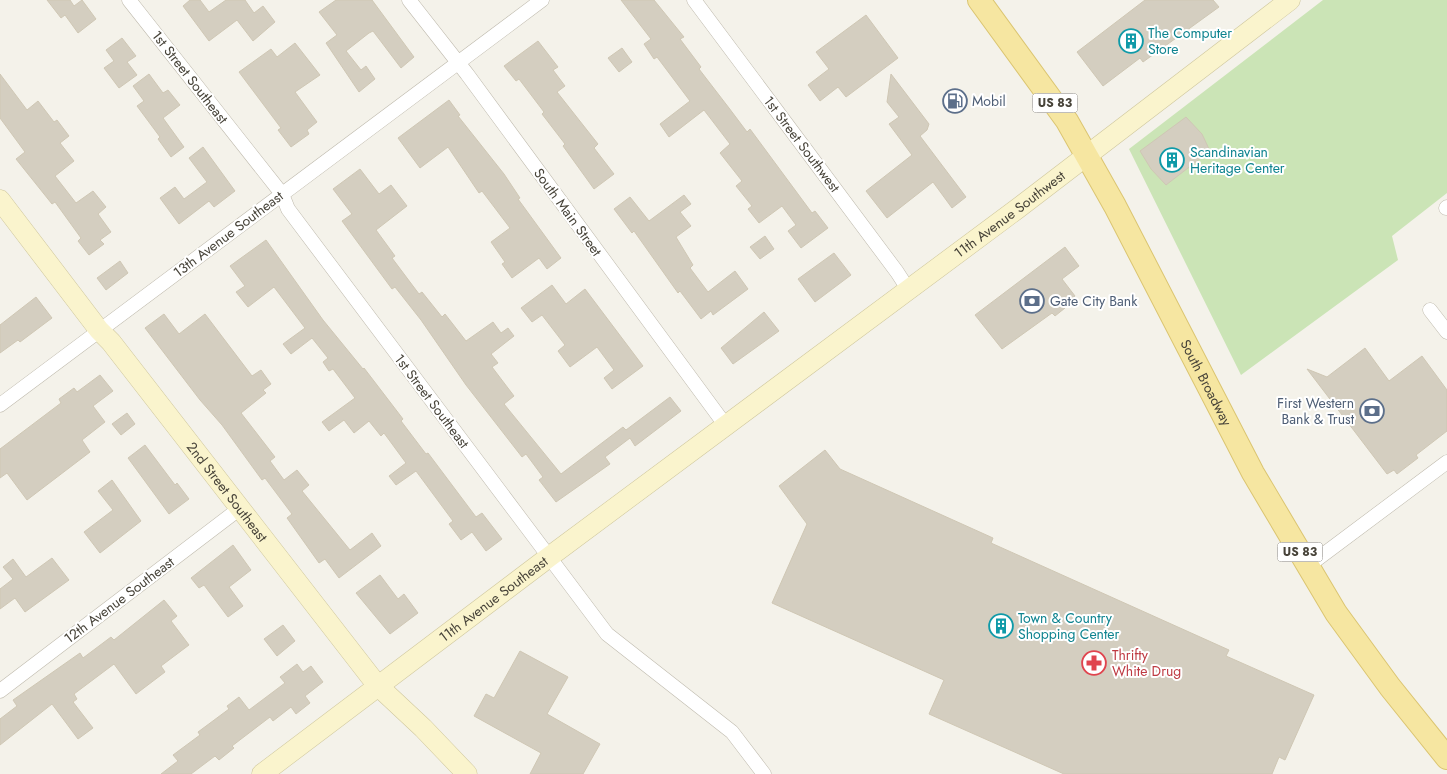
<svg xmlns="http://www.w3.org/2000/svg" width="1447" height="774" font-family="Jost,sans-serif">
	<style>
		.green { fill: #cbe4b6 }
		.building { fill: #d4cec0; stroke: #cfc7b4 }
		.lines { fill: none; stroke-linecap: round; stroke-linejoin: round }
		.street-casing { stroke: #bfbaad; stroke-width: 15 }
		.secondary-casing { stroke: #cfc79d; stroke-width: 21 }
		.primary-casing { stroke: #dbc571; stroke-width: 24 }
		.street { stroke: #fff; stroke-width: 14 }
		.secondary { stroke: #faf4cd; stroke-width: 20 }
		.primary { stroke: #f6e6a1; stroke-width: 22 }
		.labels { text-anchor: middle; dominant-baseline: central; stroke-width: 4; stroke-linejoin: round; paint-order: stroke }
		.shield { fill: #fff; stroke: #7e7b74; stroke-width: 1 }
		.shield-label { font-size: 12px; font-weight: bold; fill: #474339 }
		.culture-label { font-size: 14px; fill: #0d838f; stroke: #fff; text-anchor: start }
		.street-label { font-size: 14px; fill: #474339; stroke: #fff }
		.service-label { font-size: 14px; fill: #4e5e75; stroke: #fff; text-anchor: start }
		.health-label { font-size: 14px; fill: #be3a42; stroke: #fff; text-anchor: start }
	</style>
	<rect width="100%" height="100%" fill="#f4f2ea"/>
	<path class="green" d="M1323,0H1447V193L1392,236L1398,260L1241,375L1129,149Z"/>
	<path class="building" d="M47,0H70L74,6L82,0L96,19L78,33L65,15L61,18Z
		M190,0H200L209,12L226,0H245L254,13L263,6L275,22L253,41L237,20L209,41L183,6Z
		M336,0H372L414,57L401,68L373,31L369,33L346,51L361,70L366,66L375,79L359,92L326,43L337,35L319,12Z
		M621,0H654L684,37L680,39L701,67L699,69L729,108L747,132L750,129L812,213L815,211L828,228L801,248L788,231L796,225L782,206L759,223L748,209L752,206L736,186L742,181L720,153L730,144L704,110L669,137L660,124L690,101L657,57L654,59L644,44L651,39Z
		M1145,0H1213L1219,7L1143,62L1140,58L1103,86L1077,52Z
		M866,15L898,58L846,97L838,87L820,101L808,85L829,69L816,52Z
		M122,38L136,56L127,62L137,75L119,88L104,68L114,61L106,50Z
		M538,41L558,67L553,70L565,86L557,92L598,144L594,148L614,174L594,189L563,146L565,144L542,114L544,112L519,79L516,81L504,66Z
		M295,43L320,75L295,92L317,122L307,130L309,134L291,147L278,130L281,128L239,72L271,49L277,57Z
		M622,48L632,62L619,72L608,58Z
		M0,74L27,110L38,101L54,122L57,120L69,136L60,143L74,161L55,176L76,203L93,191L106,207L98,214L111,232L100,240L104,244L89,255L78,241L81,238L55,202L52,204L16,159L25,152L0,118Z
		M149,74L163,93L168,90L180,105L163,118L184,147L171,157L158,139L160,137L137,106L144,101L133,86Z
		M891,74L929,124L927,130L920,136L966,197L952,208L933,182L887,218L866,191L912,155L889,124L899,117L887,102Z
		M449,100L460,115L458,116L504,174L520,198L518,199L561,258L547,269L539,258L512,278L502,264L505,262L491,242L510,228L482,191L479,193L448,147L420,168L398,138Z
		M1186,117L1202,134L1210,151L1166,185L1151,169L1140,151Z
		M203,147L235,191L214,207L209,201L179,224L160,198L175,187L184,199L207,182L189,158Z
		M360,169L379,194L391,185L407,206L376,230L395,256L392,258L419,294L422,292L442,317L445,314L466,341L493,322L501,333L508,328L514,336L491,354L498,363L492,367L514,396L504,404L561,474L623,427L626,430L670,397L681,411L635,446L630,438L605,457L610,464L556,502L539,480L543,477L526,454L522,457L466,385L421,320L395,287L392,289L342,221L352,214L333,189Z
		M684,195L691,204L680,212L691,226L676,237L693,265L690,268L708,292L735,271L748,289L713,315L711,311L701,319L680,291L678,293L634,231L632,233L614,209L630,197L649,221Z
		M765,236L774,249L760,259L750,247Z
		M266,240L323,320L363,369L364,368L403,419L401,421L426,454L428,453L476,517L482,513L502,539L486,551L472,532L461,540L449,524L453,521L416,471L396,485L389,476L406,463L384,433L381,436L369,421L354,433L344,420L329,431L322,422L355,398L333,369L329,371L323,362L328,358L312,338L291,354L283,344L305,328L274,287L248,307L236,292L245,286L230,266Z
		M1065,247L1079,266L1062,279L1075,296L1063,305L1065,308L1055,316L1052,313L1002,349L975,315Z
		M834,253L851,275L815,302L798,279Z
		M120,261L128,273L106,290L97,278Z
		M552,285L566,304L585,289L643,366L612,389L604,378L614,370L597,347L570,367L558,351L565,345L542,315L532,322L521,308Z
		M36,297L52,318L20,342L18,340L0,353V325Z
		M764,312L779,331L733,364L721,348Z
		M164,314L179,334L205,314L252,376L261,370L271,384L263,390L266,393L241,413L275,457L270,461L284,480L297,470L309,485L302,491L350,550L372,533L381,546L339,578L325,559L319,563L287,518L292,514L265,478L262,480L222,425L200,400L145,328Z
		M1365,348L1389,381L1422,356L1447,390V431L1416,455L1418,458L1397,474L1394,470L1387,474L1307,369L1327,377Z
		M100,375L113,391L93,406L105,422L82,440L90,452L27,500L7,473L0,478V449L61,403L59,399L74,388L77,392Z
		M127,413L135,424L121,435L112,424Z
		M145,445L175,485L177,483L189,499L169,514L128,458Z
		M825,450L840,469L993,538L991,543L1229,650L1226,656L1314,695L1285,760L1279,757L1272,774H1064L929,714L944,680L772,603L807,524L779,486Z
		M112,480L141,521L100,553L84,532L113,510L98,491Z
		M233,545L251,570L229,587L243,606L228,617L204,585L199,588L191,578Z
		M52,558L69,580L25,612L15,598L0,609V589L13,579L3,567L13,559L26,577Z
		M380,575L398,599L404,594L418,613L390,634L356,593Z
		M164,600L177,616L171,621L189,645L161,666L165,672L136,694L114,664L74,694L77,699L73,702L93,728L78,739L52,704L0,745V719L17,706L13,700L80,653L83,658L111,637L114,640Z
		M283,625L295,641L277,656L264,639Z
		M520,651L568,677L547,714L600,744L583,774H530L541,753L474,716L486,694L494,698Z
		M297,664L303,672L311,666L323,682L305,696L310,703L296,714L291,707L273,721L270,717L232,746L234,748L219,760L215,756L191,774H161L178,761L173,755L200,735L198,732L229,709L227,706L239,697L249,710L285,683L280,677Z"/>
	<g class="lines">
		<g class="street-casing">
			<path id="street" d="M129,0L282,194L288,209L607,634L732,732L764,774
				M409,0L467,74L726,426
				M694,0L897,272L908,289
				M1446,208L1447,207
				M1430,310L1447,332
				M0,405L542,0
				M1308,566L1447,462
				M0,691L239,509"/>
		</g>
		<g class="secondary-casing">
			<g id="secondary">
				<path id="s1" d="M0,200L99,330L111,342L377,685L423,728L467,774"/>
				<path id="s2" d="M262,774L549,557L1017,209L1290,0"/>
			</g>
		</g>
		<g class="primary-casing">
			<g id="primary">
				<path id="s3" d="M979,0L1067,121L1115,206L1253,473L1336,613L1390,687L1447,758"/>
			</g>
		</g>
		<use href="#street" class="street"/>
		<use href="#secondary" class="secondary"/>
		<use href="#primary" class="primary"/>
	</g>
	<defs>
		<g id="building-ring" transform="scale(1.25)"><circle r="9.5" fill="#fff" stroke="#0f9aa8" stroke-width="1.5"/><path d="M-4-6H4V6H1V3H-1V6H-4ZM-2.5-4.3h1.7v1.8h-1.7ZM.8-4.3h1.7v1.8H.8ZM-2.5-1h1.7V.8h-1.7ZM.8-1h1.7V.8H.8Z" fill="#0f9aa8"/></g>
		<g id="fuel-ring" transform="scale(1.25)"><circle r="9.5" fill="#fff" stroke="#5c6f8a" stroke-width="1.5"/><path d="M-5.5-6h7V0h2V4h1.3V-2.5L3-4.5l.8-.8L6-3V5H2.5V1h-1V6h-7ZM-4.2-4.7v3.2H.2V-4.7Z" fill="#5c6f8a"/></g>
		<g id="bank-ring" transform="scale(1.25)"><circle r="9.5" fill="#fff" stroke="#5c6f8a" stroke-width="1.5"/><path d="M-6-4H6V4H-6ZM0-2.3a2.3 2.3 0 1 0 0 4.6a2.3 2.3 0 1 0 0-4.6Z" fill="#5c6f8a"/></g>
		<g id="pharmacy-ring" transform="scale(1.25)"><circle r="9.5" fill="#fff" stroke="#e0444e" stroke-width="1.5"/><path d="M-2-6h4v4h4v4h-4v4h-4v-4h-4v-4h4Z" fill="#e0444e"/></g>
	</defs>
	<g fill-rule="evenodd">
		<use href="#building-ring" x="1131" y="41"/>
		<use href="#fuel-ring" x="955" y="101"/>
		<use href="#building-ring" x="1172" y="160"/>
		<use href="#bank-ring" x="1032" y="301"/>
		<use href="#bank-ring" x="1372" y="411"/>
		<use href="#building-ring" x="1001" y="626"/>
		<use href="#pharmacy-ring" x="1094" y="663"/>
	</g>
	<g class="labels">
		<g class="shield">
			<rect x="1032.5" y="93.5" width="45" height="19" rx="4"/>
			<rect x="1277.5" y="542.5" width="45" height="19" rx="4"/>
		</g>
		<g class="shield-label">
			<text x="1055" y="103">US 83</text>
			<text x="1300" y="552">US 83</text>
		</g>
		<g class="culture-label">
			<text x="1148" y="33">The Computer<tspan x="1148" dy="16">Store</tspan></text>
			<text x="1190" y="152">Scandinavian<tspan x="1190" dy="16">Heritage Center</tspan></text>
			<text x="1018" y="618">Town &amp; Country<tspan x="1018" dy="16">Shopping Center</tspan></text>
		</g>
		<g class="street-label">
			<text transform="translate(190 77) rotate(52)">1st Street Southeast</text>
			<text transform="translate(802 144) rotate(53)">1st Street Southwest</text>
			<text transform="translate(568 212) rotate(54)">South Main Street</text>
			<text stroke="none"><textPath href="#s2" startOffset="934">11th Avenue Southwest</textPath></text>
			<text transform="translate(228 234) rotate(-37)">13th Avenue Southeast</text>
			<text stroke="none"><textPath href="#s3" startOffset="446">South Broadway</textPath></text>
			<text transform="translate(432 401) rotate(53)">1st Street Southeast</text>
			<text stroke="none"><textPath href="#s1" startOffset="370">2nd Street Southeast</textPath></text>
			<text stroke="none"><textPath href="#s2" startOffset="290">11th Avenue Southeast</textPath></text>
			<text transform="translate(119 600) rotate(-37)">12th Avenue Southeast</text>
		</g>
		<g class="service-label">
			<text x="972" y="101">Mobil</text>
			<text x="1050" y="301">Gate City Bank</text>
			<text x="1354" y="403" text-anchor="end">First Western<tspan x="1354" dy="16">Bank &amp; Trust</tspan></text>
		</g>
		<g class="health-label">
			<text x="1112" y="655">Thrifty<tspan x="1112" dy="16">White Drug</tspan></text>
		</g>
	</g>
</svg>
